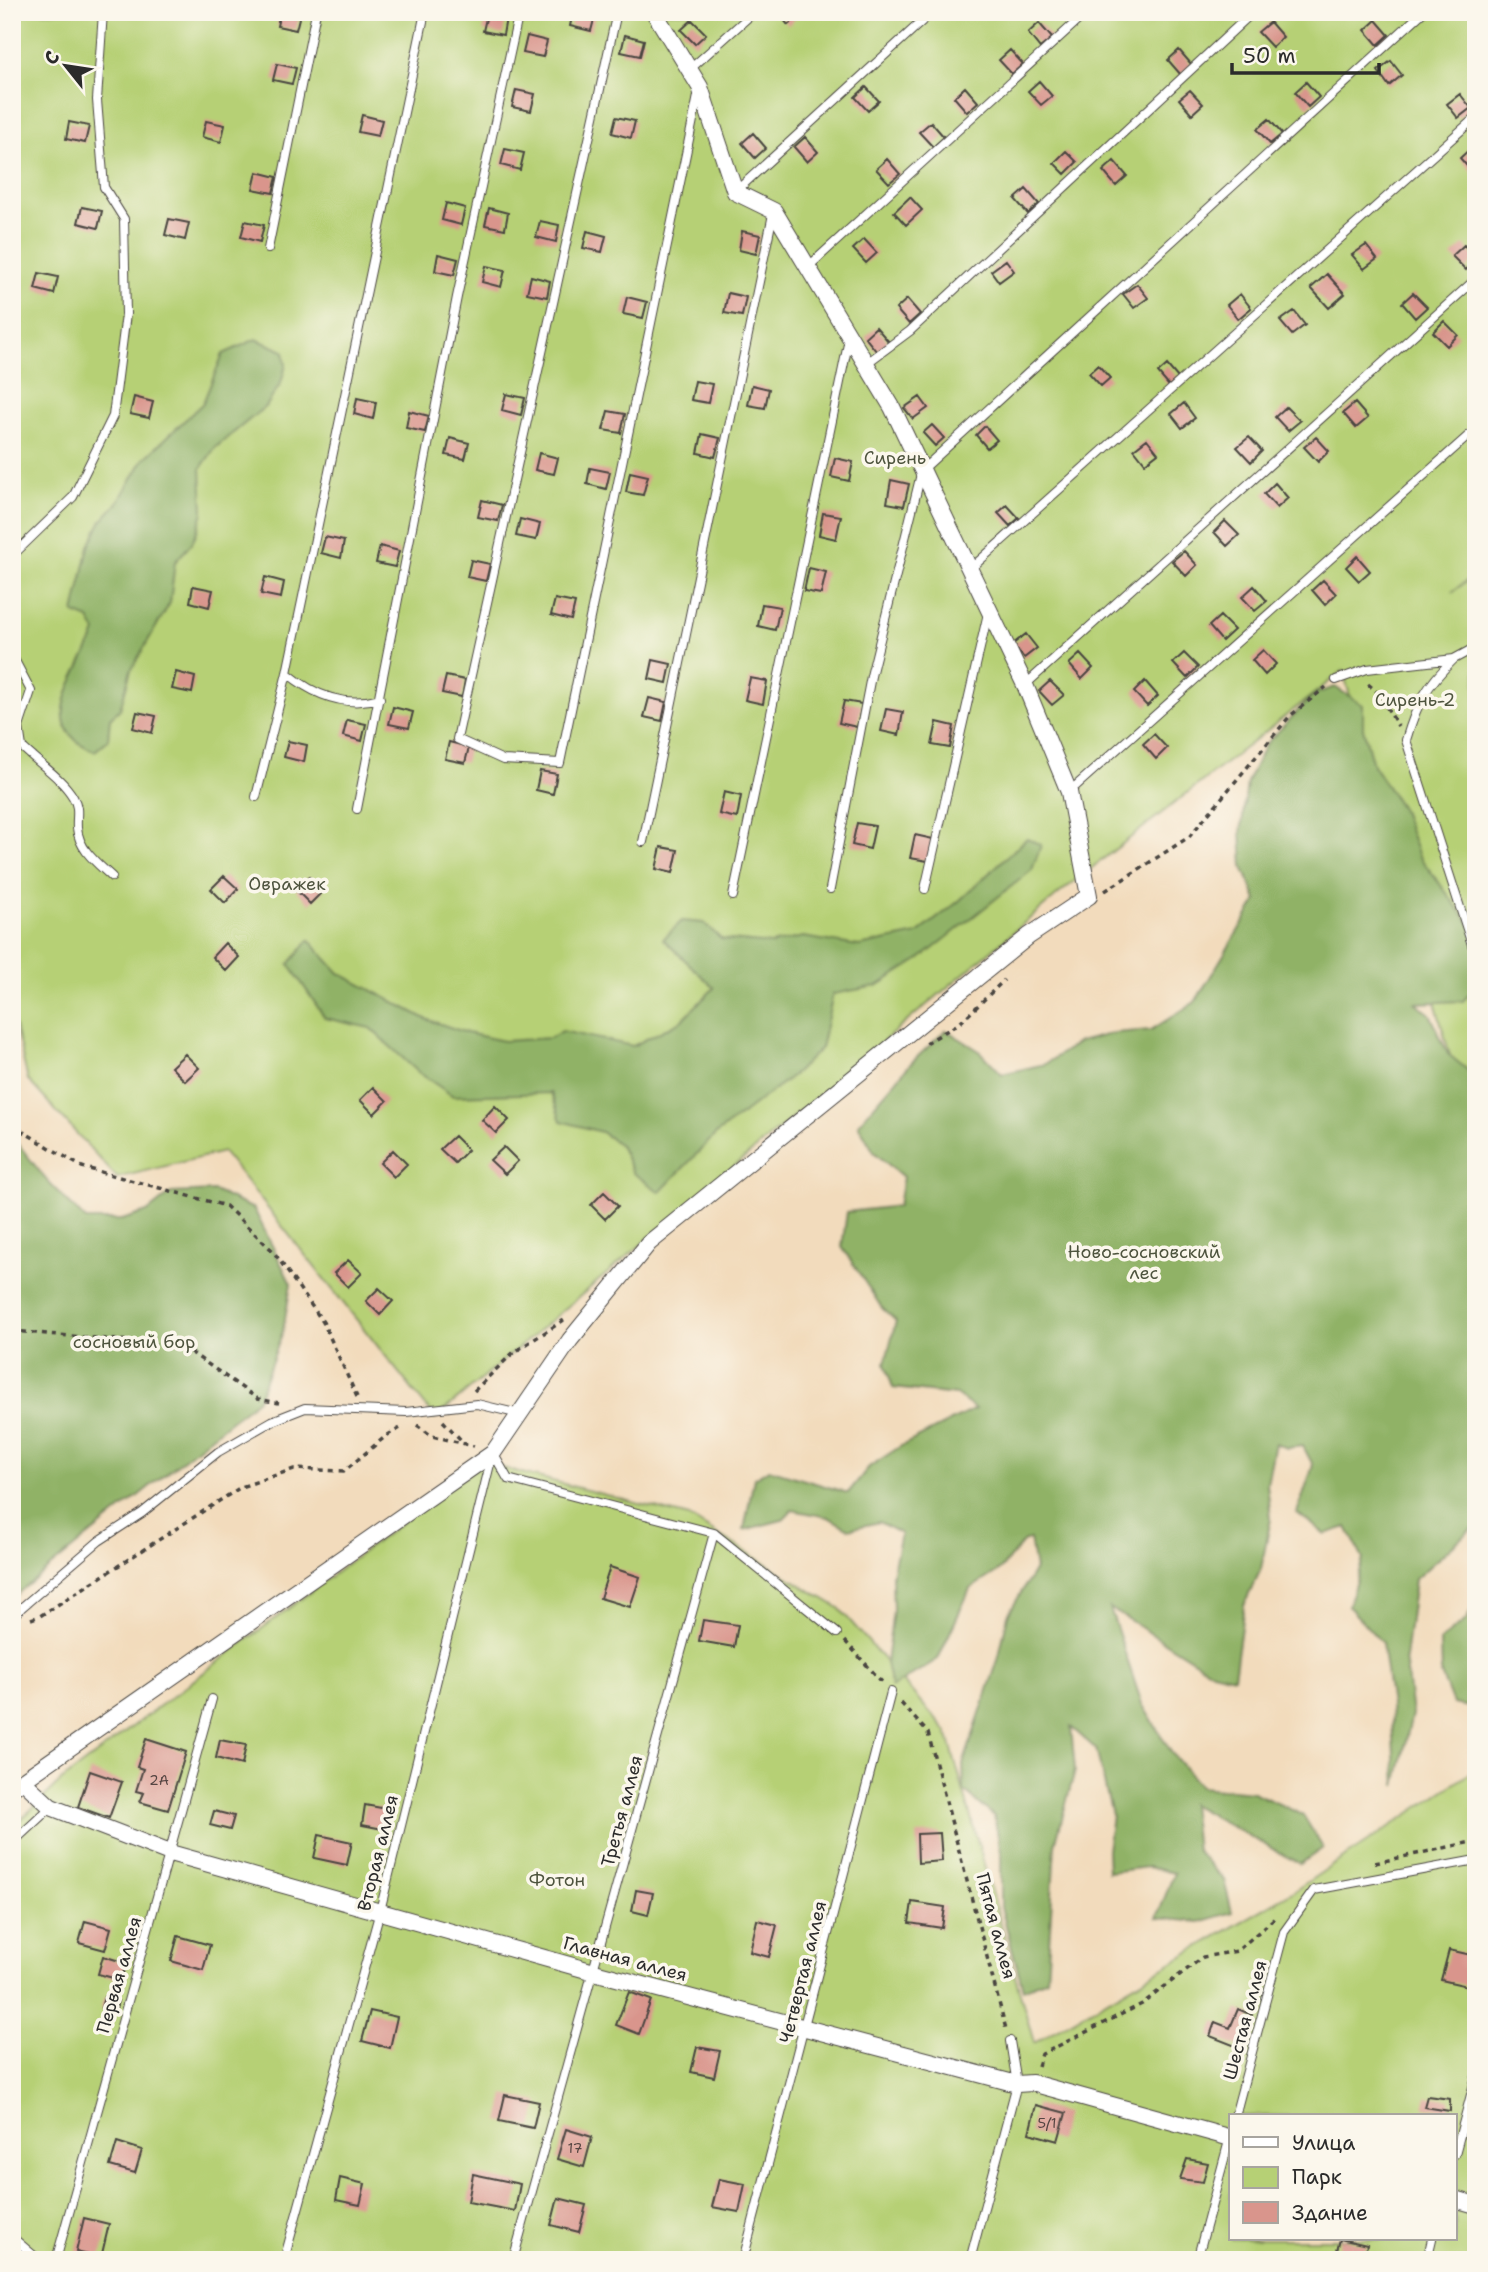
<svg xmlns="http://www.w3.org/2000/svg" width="1488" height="2272" font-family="'Shantell Sans',sans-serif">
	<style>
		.green { fill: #b6d075; stroke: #707e50; stroke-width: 2; fill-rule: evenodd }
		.forest { fill: #90b266; stroke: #5e6e48; stroke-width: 2 }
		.building { fill: #d9958c }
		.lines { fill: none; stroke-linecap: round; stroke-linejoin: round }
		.service-casing { stroke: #494541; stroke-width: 10 }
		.minor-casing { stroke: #494541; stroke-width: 18 }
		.path { stroke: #494541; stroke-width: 3.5; stroke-dasharray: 5 5; stroke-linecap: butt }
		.service { stroke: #fff; stroke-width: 8 }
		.minor { stroke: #fff; stroke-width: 16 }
		.labels { text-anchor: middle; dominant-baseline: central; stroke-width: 7; stroke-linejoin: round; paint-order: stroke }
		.number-label { font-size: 14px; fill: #564643 }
		.park-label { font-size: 18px; fill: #4e543e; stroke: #fbf7ec }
		.street-label { font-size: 18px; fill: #2b2b2b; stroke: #fbf7ec }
	</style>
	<rect width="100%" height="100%" fill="#fbf7ec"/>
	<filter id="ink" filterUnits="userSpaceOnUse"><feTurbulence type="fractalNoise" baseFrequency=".0143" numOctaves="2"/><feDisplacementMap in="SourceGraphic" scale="14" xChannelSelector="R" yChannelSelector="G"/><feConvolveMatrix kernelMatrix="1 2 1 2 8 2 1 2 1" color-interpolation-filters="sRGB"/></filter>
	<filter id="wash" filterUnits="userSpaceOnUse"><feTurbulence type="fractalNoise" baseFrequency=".00686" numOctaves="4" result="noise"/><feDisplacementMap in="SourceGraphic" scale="28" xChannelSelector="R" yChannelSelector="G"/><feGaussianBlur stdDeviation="1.57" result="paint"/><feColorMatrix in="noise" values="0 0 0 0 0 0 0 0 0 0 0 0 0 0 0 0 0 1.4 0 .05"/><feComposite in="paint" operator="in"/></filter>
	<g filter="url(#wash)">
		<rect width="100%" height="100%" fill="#f2dbbc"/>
		<path class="green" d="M12,12H1476V573L1452,592L1476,575V1088L1456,1077L1343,671L1061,892L435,1418L223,1152L117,1178L28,1080L12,1014Z
			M493,1453L499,1467L689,1517L839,1608L947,1732L1034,2043L1294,1891L1476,1769V2260H47L12,2235V1828L61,1781ZM1231,2116H1455V2239H1231Z"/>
		<path class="forest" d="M256,339L284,351L286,365L281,383L267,405L215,448L201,468L203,512L198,529L192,543L175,562L170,603L131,670L120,709L110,718L108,740L95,751C32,727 81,673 96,632L89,619L74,613L89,546L102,520L117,504L143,460L203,403L223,354Z
			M1335,687L1363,705V728L1373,765L1401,808L1419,856L1476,932V986L1463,1001L1416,1003L1430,1014L1448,1054L1476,1077V1525L1415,1579L1405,1658L1412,1714L1396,1786L1391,1706L1382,1643L1348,1606L1363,1559L1347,1527L1325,1534L1297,1513L1313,1465L1303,1446L1287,1448L1275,1443L1267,1484L1271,1518L1261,1569L1244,1605L1234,1677L1212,1672L1110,1608L1142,1704L1171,1752L1200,1787L1253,1792L1303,1815L1323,1848L1300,1864L1191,1804L1196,1850L1224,1880L1232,1912L1199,1922L1157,1918L1174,1873L1148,1867L1108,1872L1107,1850L1112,1815L1096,1749L1071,1727L1075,1770L1055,1845L1047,1979L1023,1989L1001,1907V1852L994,1816L964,1791L963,1765L998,1660L1008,1615L1035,1569L1030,1539L1023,1542L1001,1569L970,1589L938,1659L891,1688L886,1663L893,1610L892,1574L901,1534L879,1522L849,1529L828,1517L792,1510L782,1520L744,1530L754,1478L769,1469L848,1493L869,1467L901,1446L975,1409L956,1395L893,1388L885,1364L896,1321L882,1308L842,1247L847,1212L898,1206L903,1177L874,1152L858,1124L913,1061L946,1030L981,1052L1002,1074L1045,1064L1079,1042L1114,1033L1151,1030L1195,1002L1257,900L1243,867L1241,833L1247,782L1265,745L1314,694Z
			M1027,838L1041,845L1032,870L920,959L877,986L833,994L821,1048L797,1072L716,1134L660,1192L633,1173L620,1145L601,1132L561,1121L551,1093L453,1096L418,1072L370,1028L325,1018L289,964L309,940L339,973L426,1019L467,1033L504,1041L550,1038L562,1031L633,1046L681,1021L714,988L663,939L682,921L704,923L721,939L771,944L803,937L859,946L917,934L959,901Z
			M12,1136L48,1182L86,1220H122L147,1212L171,1193L214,1191L254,1209L291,1284L283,1331L258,1399L12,1598Z
			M1476,1600V1708L1453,1704L1441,1674L1440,1641L1467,1619Z"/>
		<g id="blocks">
			<path class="building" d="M280,12L300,14L296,30L277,26Z
				M573,12H596L591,31L570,26Z
				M785,12H804L788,25L780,15Z
				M487,14L506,18L503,35L483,31Z
				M692,20L706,34L695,44L681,30Z
				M1376,20L1389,35L1378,45L1365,30Z
				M1270,22L1283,37L1272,47L1258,32Z
				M1039,23L1052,38L1040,48L1028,33Z
				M625,35L644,40L640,56L621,52Z
				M527,36L547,41L543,57L523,53Z
				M1010,50L1023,64L1012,74L999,60Z
				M1179,50L1192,65L1181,75L1168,60Z
				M1391,61L1402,75L1389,86L1378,71Z
				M277,64L296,68L292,84L273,80Z
				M1039,81L1052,96L1041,105L1028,91Z
				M1306,82L1319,97L1308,107L1295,92Z
				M866,87L879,101L868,111L855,97Z
				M965,87L978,102L967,112L954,97Z
				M516,90L535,94L531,111L512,107Z
				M1190,90L1203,104L1192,114L1179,99Z
				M1460,94L1471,108L1458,118L1447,104Z
				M362,115L382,120L378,136L358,132Z
				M616,117L635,121L631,138L612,133Z
				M1269,119L1282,134L1270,144L1257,129Z
				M206,121L225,125L221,142L202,137Z
				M69,122L89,126L85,143L66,139Z
				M931,122L944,137L933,147L919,132Z
				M753,133L766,148L755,158L742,143Z
				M805,137L818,152L807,162L794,147Z
				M1471,148L1476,153L1473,173L1460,158Z
				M505,149L524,153L520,170L501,165Z
				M1066,151L1077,162L1065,174L1054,163Z
				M887,159L900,174L889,183L876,169Z
				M1114,161L1127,176L1116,186L1103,171Z
				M257,172L277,177L273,193L253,189Z
				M1026,189L1039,204L1028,214L1015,199Z
				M910,197L922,210L906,225L894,212Z
				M446,203L465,208L461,225L442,220Z
				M82,207L102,211L98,228L78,223Z
				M489,208L508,213L505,229L485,225Z
				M169,219L189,223L185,240L165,235Z
				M245,221L264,225L260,242L241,237Z
				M540,221L559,225L556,242L536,237Z
				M587,231L606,236L602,252L583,248Z
				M742,231L760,235L756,254L739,250Z
				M864,239L877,253L866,263L853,249Z
				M1366,245L1377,259L1364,269L1352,255Z
				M1464,245L1476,258L1466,270L1452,256Z
				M438,254L458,259L454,275L435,271Z
				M1006,260L1014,271L999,282L991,271Z
				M486,266L505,270L501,287L482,282Z
				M39,273L58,277L54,294L35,289Z
				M1327,274L1345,294L1329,308L1311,288Z
				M531,276L550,281L547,297L527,293Z
				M1137,284L1148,298L1134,308L1123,294Z
				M728,293L746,297L742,316L724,313Z
				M1413,293L1427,307L1415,318L1402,303Z
				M1240,294L1251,308L1238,319L1227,305Z
				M627,297L647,302L643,318L623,314Z
				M907,299L920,314L909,324L896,309Z
				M1294,311L1305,325L1292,335L1280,321Z
				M1444,321L1458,335L1447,346L1433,332Z
				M876,327L889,342L877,352L865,337Z
				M1098,365L1110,378L1101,386L1089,373Z
				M1167,365L1178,378L1169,386L1158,373Z
				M695,381L712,384L708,403L691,400Z
				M752,385L769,389L765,408L748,405Z
				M506,394L525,398L521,415L502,410Z
				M134,397L153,402L149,418L130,414Z
				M920,397L928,408L913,419L904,408Z
				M357,398L376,402L373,419L354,414Z
				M1184,403L1195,418L1182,428L1171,414Z
				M1355,403L1368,418L1356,428L1343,413Z
				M1286,407L1300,421L1288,431L1275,417Z
				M409,411L429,416L425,432L406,428Z
				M608,411L625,414L621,433L603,430Z
				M932,425L944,438L935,446L923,433Z
				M985,426L997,440L987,448L976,435Z
				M702,434L720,438L715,457L698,453Z
				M1249,437L1262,451L1251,462L1237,447Z
				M1316,437L1329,451L1318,462L1304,447Z
				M450,438L469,443L465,459L446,455Z
				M1147,439L1158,453L1145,463L1134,449Z
				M539,453L558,458L554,474L535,470Z
				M835,458L853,462L849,481L831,477Z
				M590,468L610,472L606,489L587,484Z
				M630,472L648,476L643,495L626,492Z
				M891,480L909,484L904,506L887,503Z
				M1275,483L1288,498L1277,508L1264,494Z
				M482,500L502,505L498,521L478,517Z
				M1007,505L1019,518L1010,526L998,513Z
				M823,513L841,516L836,539L819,535Z
				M520,519L540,524L536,540L516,536Z
				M1225,521L1239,535L1227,546L1214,532Z
				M325,537L344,541L341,558L321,553Z
				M380,546L399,551L395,567L376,563Z
				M1184,551L1197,565L1186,576L1172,561Z
				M1357,556L1370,571L1359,581L1346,567Z
				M471,560L490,564L486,581L467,577Z
				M809,568L826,572L821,594L804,591Z
				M265,577L284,582L281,598L261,594Z
				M1323,580L1336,594L1325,605L1312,590Z
				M193,586L213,590L209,607L190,602Z
				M1254,586L1267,601L1255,611L1242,597Z
				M555,599L575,603L571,620L551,615Z
				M762,604L780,607L775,630L758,626Z
				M1220,616L1234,630L1222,641L1209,626Z
				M1026,634L1037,648L1024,658L1013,644Z
				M1263,650L1276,664L1265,675L1252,660Z
				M1184,653L1198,667L1187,678L1173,663Z
				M1080,654L1093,668L1082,679L1069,664Z
				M653,660L671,664L667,683L649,679Z
				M176,672L195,677L192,693L172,689Z
				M446,676L465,680L462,697L442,693Z
				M750,678L767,681L763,704L745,700Z
				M1050,681L1064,695L1052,705L1039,691Z
				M1145,681L1158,696L1147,706L1134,692Z
				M649,698L666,702L662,721L644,717Z
				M844,701L862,704L857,727L839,723Z
				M393,707L413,712L409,728L389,724Z
				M886,709L903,712L899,735L881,731Z
				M137,712L156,716L152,733L133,728Z
				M347,720L366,724L362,741L343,736Z
				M937,722L954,726L950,748L932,745Z
				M1154,734L1167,748L1156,759L1143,744Z
				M288,741L307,745L304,762L284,757Z
				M449,742L469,747L465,763L445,759Z
				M540,771L557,774L553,794L536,790Z
				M724,792L741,796L737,818L719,814Z
				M857,823L875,826L870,849L852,845Z
				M915,835L933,839L928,861L910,858Z
				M661,847L678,850L673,873L656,869Z
				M224,876L238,889L225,903L211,889Z
				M309,877L323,891L310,904L296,890Z
				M225,943L239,957L226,971L212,957Z
				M185,1054L199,1068L185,1081L171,1067Z
				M373,1087L387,1101L374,1114L360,1100Z
				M495,1106L509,1120L496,1133L482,1120Z
				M454,1136L468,1150L455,1163L440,1149Z
				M504,1147L518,1161L505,1174L490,1160Z
				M393,1150L407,1164L394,1177L380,1163Z
				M604,1192L618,1206L605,1219L591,1205Z
				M348,1260L362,1273L348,1287L334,1273Z
				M379,1288L393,1301L380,1315L366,1301Z
				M610,1567L640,1577L630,1607L600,1598Z
				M703,1620L738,1625L734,1647L699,1641Z
				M146,1739L186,1752L168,1810L140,1802L144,1793L136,1791L143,1769L137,1767Z
				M220,1740L246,1745L242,1765L216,1758Z
				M90,1771L122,1782L109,1818L78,1807Z
				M365,1805L387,1809L383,1829L362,1825Z
				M214,1811L234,1816L230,1830L210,1825Z
				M940,1833L942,1861L918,1863L917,1834Z
				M319,1835L352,1842L347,1865L314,1858Z
				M636,1890L653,1893L648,1915L632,1911Z
				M912,1902L945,1907L942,1928L909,1923Z
				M757,1920L777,1925L769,1957L750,1952Z
				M85,1921L111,1928L105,1950L79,1943Z
				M178,1936L210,1945L203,1970L171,1961Z
				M1449,1950L1476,1956V1988L1441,1980Z
				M103,1956L126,1963L121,1980L98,1974Z
				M629,1992L651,2000L639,2034L616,2025Z
				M104,1997L118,2001L115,2012L101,2008Z
				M1238,2009L1252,2015L1244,2034L1248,2035L1243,2049L1210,2036L1215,2022L1230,2028Z
				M370,2011L397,2017L390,2048L362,2041Z
				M697,2047L720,2051L714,2077L691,2072Z
				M505,2095L539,2102L533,2128L499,2121Z
				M1427,2096L1450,2099V2111L1424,2107Z
				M1036,2105L1066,2113L1058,2141L1029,2133Z
				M566,2129L592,2137L584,2167L557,2159Z
				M117,2142L142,2150L135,2173L110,2166Z
				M1187,2159L1208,2163L1203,2182L1180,2179Z
				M473,2174L520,2184L515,2211L468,2202Z
				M340,2178L365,2184L360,2205L336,2200Z
				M719,2179L745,2184L739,2212L712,2207Z
				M558,2198L586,2205L579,2232L551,2225Z
				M84,2218L109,2224L101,2258L76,2252Z
				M1340,2239L1367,2245L1363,2260L1335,2259Z"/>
		</g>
	</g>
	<g filter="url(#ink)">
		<use href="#blocks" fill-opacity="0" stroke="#494541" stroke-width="2"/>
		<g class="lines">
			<g class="service-casing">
				<path id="service" d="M617,12L457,739L503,760L560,763L699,91
					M689,70L754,12
					M735,192L932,12
					M268,249L316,12
					M808,267L1087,12
					M867,363L910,331L1253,12
					M12,556L73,497L113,416L126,314L124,219L104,187L97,100L103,12
					M969,570L1476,117
					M12,655L31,691L19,727L22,747C38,763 62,778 73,797C80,809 76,816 77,828C79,850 97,863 112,877
					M1454,659C1426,686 1417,703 1406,740L1476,957
					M287,673C315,696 345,708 380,698
					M1336,680L1367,669L1454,659L1476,647
					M1025,685L1476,279
					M1069,792L1476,429
					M256,797L287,673L425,12
					M357,809L457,297L519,12
					M643,842L773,214
					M830,889L871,676L922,470L1423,12
					M925,889L988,613
					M733,896L849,339
					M493,1453L508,1479L714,1533L837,1633
					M12,1620L21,1608L99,1541L142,1513L218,1452L272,1421L305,1408L406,1412L477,1404L520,1414
					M12,1843L51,1807
					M1235,2116L1284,1932L1314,1890L1476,1860
					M1455,2154L1476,2076
					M12,2237L39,2260
					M56,2260L212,1699
					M284,2260L380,1911L492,1456
					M513,2260L714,1533
					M743,2260L891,1692
					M970,2260L1017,2084L1010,2041
					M1197,2260L1230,2137
					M1427,2260L1432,2239"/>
			</g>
			<g class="minor-casing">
				<path id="minor" d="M23,1781L51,1807L170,1853L594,1972L1017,2084L1032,2083L1231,2138
					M12,1788L493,1453L570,1340L649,1243L1029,936L1089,896L1069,792L1025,685L892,407L774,211L735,192L700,87L654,12
					M1455,2199L1476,2205"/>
			</g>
			<path class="path" d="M1368,684L1378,693L1398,726
				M1105,891L1189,837L1290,716L1326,687
				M926,1043L960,1023L1004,980
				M12,1125L82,1167L226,1206L273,1251L323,1322L357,1397
				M12,1331L129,1341L189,1351L258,1399L279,1403
				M474,1391L513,1353L564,1320
				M443,1421L462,1441
				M417,1425L432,1436L474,1446
				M31,1619L40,1616L241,1487L294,1469L344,1471L386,1436L404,1426
				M845,1641L882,1682
				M901,1703L928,1733L1006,2029
				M1375,1863L1476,1841
				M1038,2066L1042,2054L1142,2004L1203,1957L1237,1951L1277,1916"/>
			<use href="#service" class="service"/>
			<use href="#minor" class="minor"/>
		</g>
	</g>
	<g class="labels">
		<g class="number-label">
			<text x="159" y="1780">2А</text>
			<text x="1047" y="2123">5/1</text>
			<text x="575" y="2148">17</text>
		</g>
		<g class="park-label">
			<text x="895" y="458">Сирень</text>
			<text x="1415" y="700">Сирень-2</text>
			<text x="287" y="884">Овражек</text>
			<text x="1144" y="1252">Ново-сосновский<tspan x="1144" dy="21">лес</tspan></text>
			<text x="134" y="1342">сосновый бор</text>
			<text x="557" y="1880">Фотон</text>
		</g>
		<g class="street-label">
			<text transform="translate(622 1811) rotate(-75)">Третья аллея</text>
			<text transform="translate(378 1853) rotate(-76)">Вторая аллея</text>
			<text transform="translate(996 1926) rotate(75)">Пятая аллея</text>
			<text transform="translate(625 1959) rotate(15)">Главная аллея</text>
			<text transform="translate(803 1972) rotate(-76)">Четвертая аллея</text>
			<text transform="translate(119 1975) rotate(-74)">Первая аллея</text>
			<text transform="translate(1245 2020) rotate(-75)">Шестая аллея</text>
		</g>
	</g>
	<rect width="1488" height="2272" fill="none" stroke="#fbf7ec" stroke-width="42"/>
	<rect x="1229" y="2114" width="228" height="126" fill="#fbf7ec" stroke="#a8a59f" stroke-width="2"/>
	<rect x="1243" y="2137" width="35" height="10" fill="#ffffff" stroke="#a8a59f" stroke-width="2"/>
	<text x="1292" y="2150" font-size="21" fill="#2b2b2b">Улица</text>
	<rect x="1243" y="2167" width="35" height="21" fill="#b6d075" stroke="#a8a59f" stroke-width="2"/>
	<text x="1292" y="2184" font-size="21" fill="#2b2b2b">Парк</text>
	<rect x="1243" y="2202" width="35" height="21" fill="#d9958c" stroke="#a8a59f" stroke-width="2"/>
	<text x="1292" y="2220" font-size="21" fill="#2b2b2b">Здание</text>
	<g transform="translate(66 66) rotate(300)" stroke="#fbf7ec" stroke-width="5" paint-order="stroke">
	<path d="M0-5L12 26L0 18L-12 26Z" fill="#2b2b2b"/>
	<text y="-10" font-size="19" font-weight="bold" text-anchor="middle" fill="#2b2b2b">С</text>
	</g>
	<path d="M1232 63v10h147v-10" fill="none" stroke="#2b2b2b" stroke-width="3.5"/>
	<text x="1243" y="63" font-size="21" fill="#2b2b2b" stroke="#fbf7ec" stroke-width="5" paint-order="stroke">50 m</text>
</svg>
